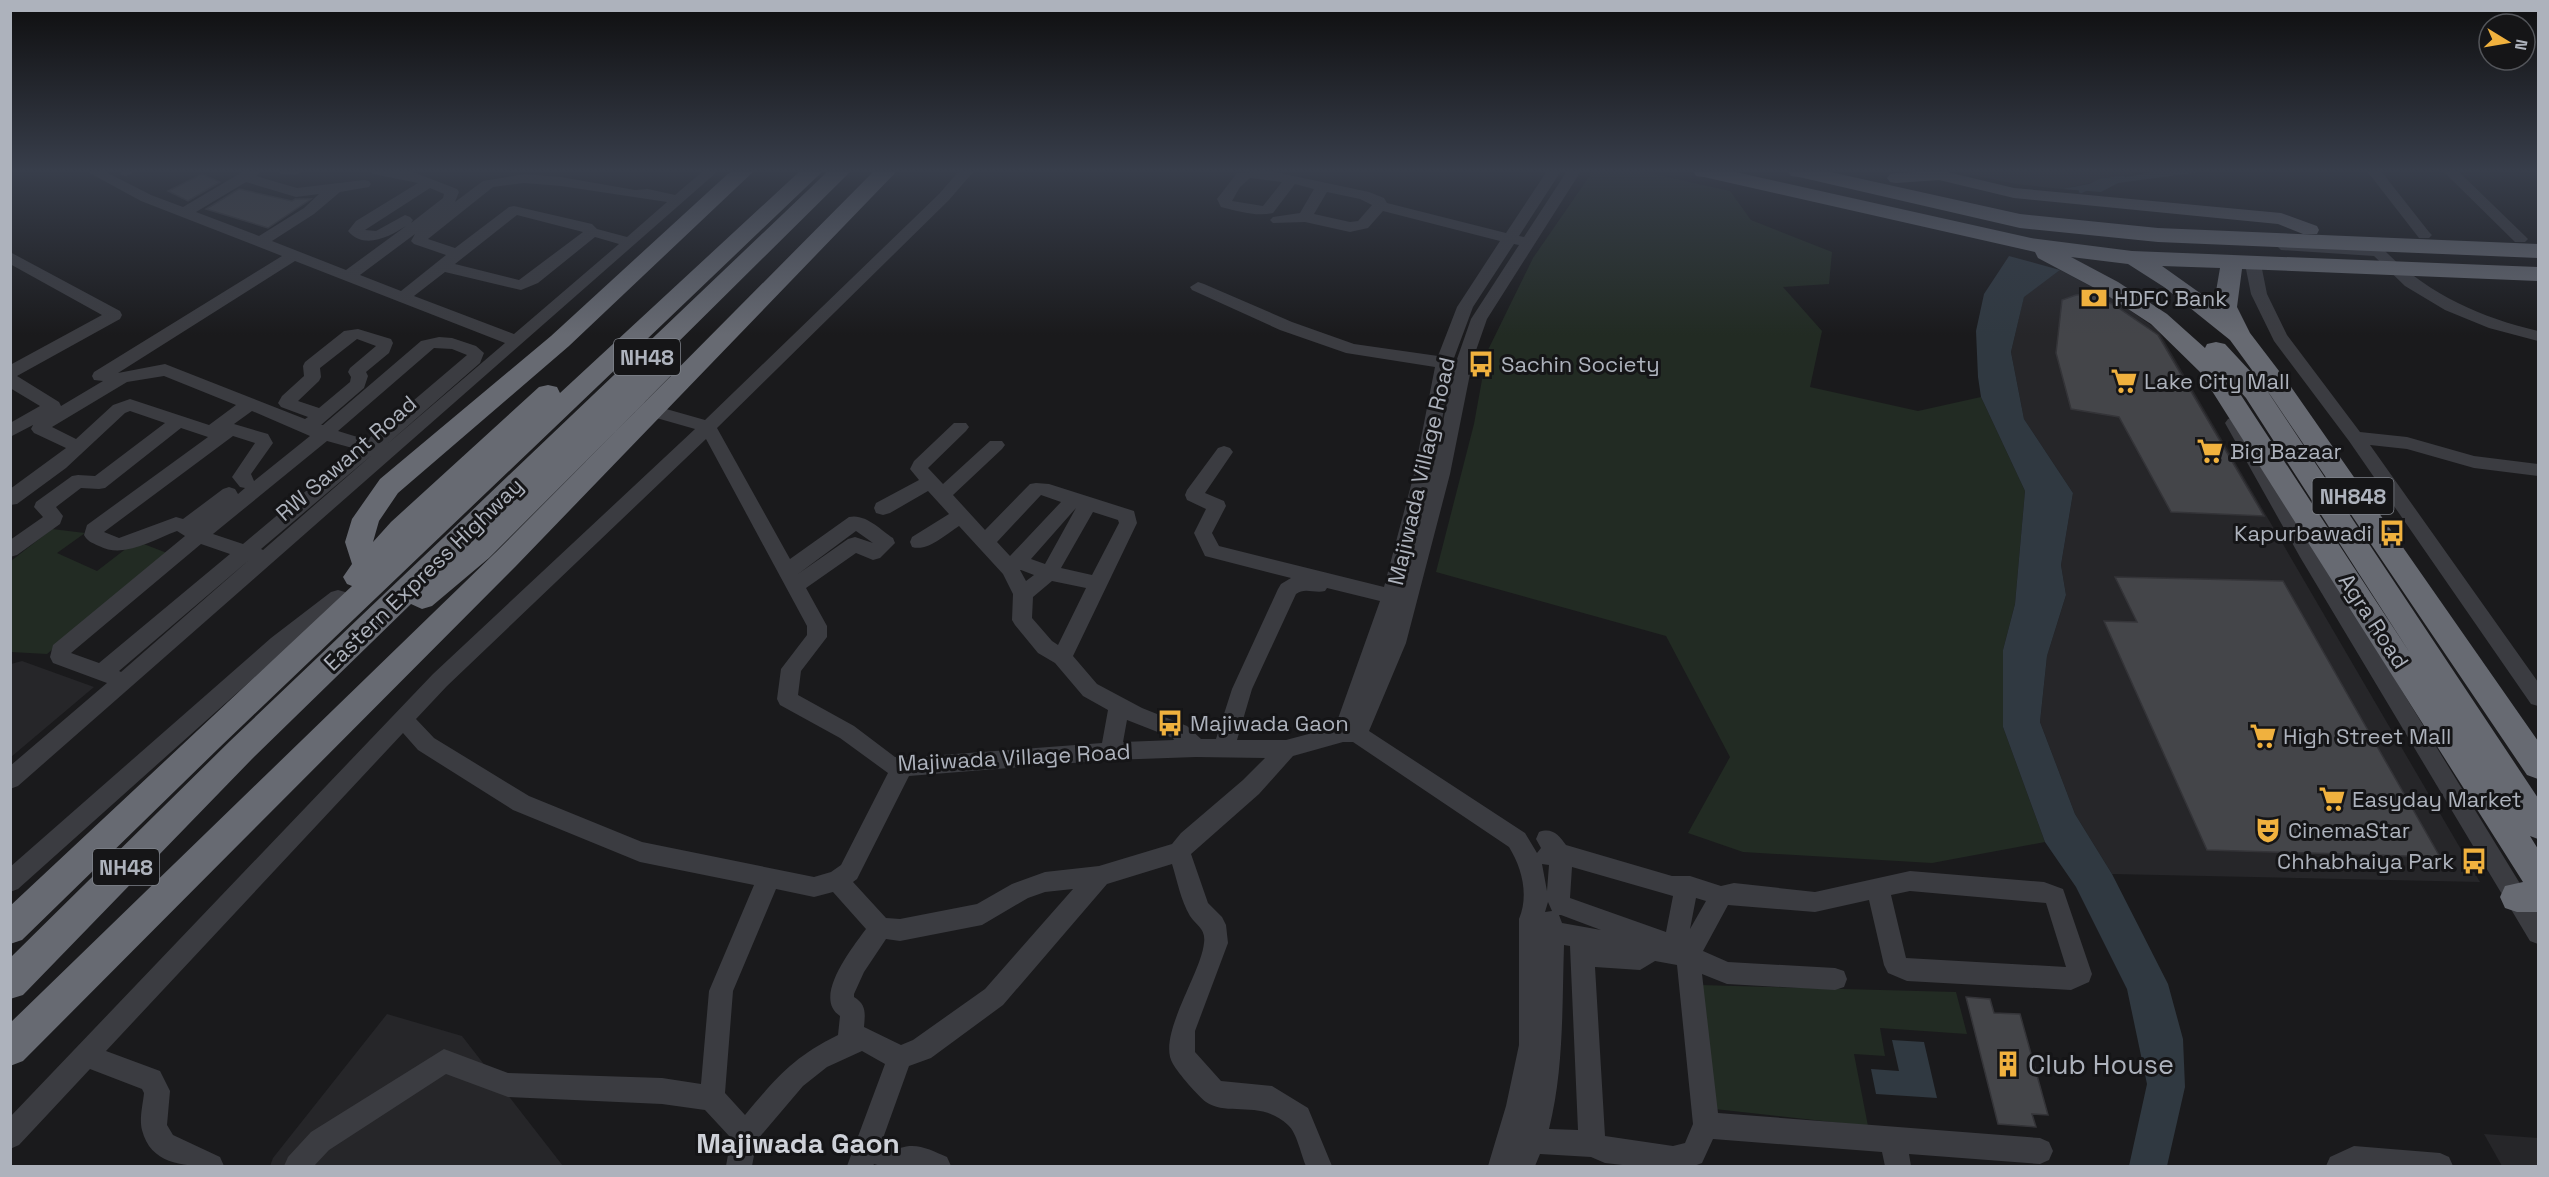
<svg xmlns="http://www.w3.org/2000/svg" width="2549" height="1177" font-family="'Space Grotesk',sans-serif">
	<style>
		.built { fill: #262629 }
		.green { fill: #222b23 }
		.water { fill: #303941 }
		.lines { fill: none; stroke-linecap: round; stroke-linejoin: round }
		.stream { stroke: #303941; stroke-width: 4.5 }
		.building { fill: #444549; stroke: #343438; stroke-width: 1.5 }
		.minor { fill: #3b3c41; fill-rule: evenodd }
		.major { fill: #575960; fill-rule: evenodd }
		.highway { fill: #676a72; fill-rule: evenodd }
		.labels { text-anchor: middle; dominant-baseline: central; stroke-width: 6; stroke-linejoin: round; paint-order: stroke }
		.shield { fill: #151517; stroke: #7f838a; stroke-width: 1.5 }
		.shield-label { font-size: 21px; font-weight: bold; fill: #adb2bc }
		.poi-label { font-size: 22px; fill: #adb2bc; stroke: #151517; text-anchor: start }
		.street-label { font-size: 22px; fill: #adb2bc; stroke: #151517 }
		.near-poi-label { font-size: 27px; fill: #adb2bc; stroke: #151517; text-anchor: start }
		.near-neighbourhood-label { font-size: 28px; font-weight: bold; fill: #ced1d8; stroke: #151517 }
	</style>
	<rect width="100%" height="100%" fill="#1a1a1c"/>
	<path class="built" d="M1953,171H2144L2062,189L2016,184Z
		M2060,270L2109,296L2158,330L2480,882L2112,874L2075,814L2040,722L2047,656L2066,595L2061,565L2073,493L2024,419L2011,352L2024,296Z
		M22,661L94,687L11,757V664Z
		M387,1014L462,1036L563,1166H270L273,1158Z
		M2484,1134L2538,1138V1166H2502Z"/>
	<path class="green" d="M1593,171H1640L1730,191L1751,220L1832,252L1829,284L1783,287L1822,331L1810,387L1918,411L1981,397L2025,491L2015,604L2003,650V727L2045,842L1932,863L1743,852L1688,833L1730,757L1666,636L1436,572L1474,424L1487,352L1533,258Z
		M52,529L85,533L57,553L97,571L136,541L167,553L47,654L11,652V561Z
		M1700,985L1956,992L1967,1034L1880,1028L1885,1056L1854,1054L1868,1126L1715,1109Z"/>
	<path class="water" d="M2158,171H2208L2118,183L2101,192L2062,189Z
		M2009,256L2060,270L2024,297L2011,352L2024,419L2073,493L2061,565L2066,595L2047,656L2040,722L2075,814L2112,874L2168,984L2183,1039L2185,1087L2167,1166H2129L2147,1084L2127,989L2076,887L2045,842L2003,727V650L2015,604L2025,491L1981,397L1978,377L1976,331L1984,294Z
		M1892,1040L1924,1042L1937,1098L1876,1094L1871,1069L1899,1071Z"/>
	<g class="lines">
		<path class="stream" d="M2081,191L2100,181L2123,178"/>
	</g>
	<path class="building" d="M202,174L220,182L188,201L168,191Z
		M239,189L292,201L295,199H311L268,228L206,209Z
		M2092,294L2114,305L2158,335L2264,516L2171,512L2119,417L2071,409L2056,353L2062,300L2076,295Z
		M2115,577L2283,581L2440,857L2207,850L2104,621L2137,622Z
		M1966,997L1990,999L1994,1013L2020,1014L2048,1115L2032,1114L2036,1127L1998,1124Z"/>
	<g class="lines">
		<path class="minor" d="M86,171H104L151,195L183,207L244,171H261L256,176L297,188L364,180L369,181L371,184L369,187L340,192L314,214L272,241L346,270L406,226C389,237 364,250 348,231L356,221L418,183L373,174L371,171L413,172L457,189L459,192L455,202L483,181L524,174L561,177L635,190L648,189L675,195L703,171H718L18,786L10,789V766L107,683L53,663L50,657L53,645L185,536L177,531C152,540 124,559 99,546C92,543 87,541 84,535L87,525L208,437L181,428L105,488L99,489L81,488L56,507L63,516L60,524L17,555L10,557V540L43,517L34,507L36,502L72,476L78,475L95,476L165,423L130,411L125,413L66,468L17,504L10,505V489L66,448L34,433L31,429L33,425L10,437V423L40,406L10,388V365L102,315L10,264V252L120,311L122,315L120,319L17,376L59,402L61,406L103,381L94,380L92,376L94,372L282,256L141,201ZM246,182L296,197L319,194L304,208L259,236L196,212ZM524,183L561,186L667,202L627,237L597,229L592,224L514,206L509,207L455,248L428,239L493,187ZM430,188L444,194L443,198L411,223L413,220L410,217L405,215L376,231L365,230ZM517,215L583,232L519,280L455,264ZM415,234L411,241L414,244L446,255L401,291L360,275ZM595,237L619,244L514,334L414,296L445,272L521,290L538,283ZM295,261L505,343L386,445L480,363L484,353L476,346L452,338L439,337L421,341L323,425H321L364,388L368,376L366,372L389,353L393,343L391,339L358,329L344,331L305,362L303,366L304,376L282,396L278,403L281,407L308,417L305,419L165,364L118,373ZM357,339L376,346L350,368L348,372L351,377L350,382L319,408L298,401L319,381L321,377L320,368ZM434,348L452,349L467,355L367,440L338,431ZM164,376L236,405L209,425L130,399L113,405L76,439L52,427L127,382ZM252,411L310,436L254,481L251,474L273,443L268,434L234,424ZM233,436L255,443L232,477L240,487L245,488L238,494L235,489L229,487L223,489L183,519L176,517L119,538L104,532ZM327,441L356,449L243,544L213,534ZM373,454L263,550L261,549ZM201,544L230,554L99,663L71,653ZM249,560L121,672L119,671Z
			M120,171H136L126,176L121,175Z
			M279,171H303L296,175L281,174Z
			M959,171H974L949,200L717,428L790,559L849,517C865,513 881,530 893,538L895,543L880,558L873,560L856,553L806,588L827,626V637L801,671L798,695L854,726L895,757L902,758L1102,743L1108,710L1083,696L1055,663L1038,653L1015,625L1012,620L1013,594L1003,574L959,526C946,534 928,552 912,547L910,542L912,537L949,514L928,491L890,513L883,515L876,513L874,508L876,503L919,480L910,469L914,461L954,423H966L969,427L966,431L928,468L943,484L990,441H1002L1005,445L1002,449L953,495L985,530L1030,484L1036,483L1049,484L1134,511L1137,523L1073,656L1097,684L1142,708L1187,726L1201,739H1216L1232,689L1278,589L1281,584L1291,578L1205,556L1194,533L1206,509L1187,500L1185,495L1187,490L1218,448L1224,446L1230,448L1233,452L1205,493L1224,501L1226,506L1212,533L1219,546L1384,587L1414,474L1435,367L1346,353L1280,330L1192,290L1190,287L1198,282L1204,284L1292,322L1354,344L1438,356L1457,307L1500,241L1383,211L1368,228L1350,232L1305,222L1273,223L1270,220L1273,217L1300,213L1314,189L1295,184L1273,213C1256,217 1238,211 1221,207L1217,199L1237,173L1270,171L1369,192L1384,198L1387,203L1506,233L1547,171H1561L1519,236L1524,237L1567,171H1581L1487,319L1473,359L1450,474L1406,643L1369,731L1525,833L1537,853L1541,848L1536,839L1539,832C1552,827 1559,835 1566,845L1672,876H1690L1721,886L1734,883L1815,892L1910,871L2044,882L2063,889L2092,974L2089,982L2071,990L1907,981L1888,973L1884,965L1869,900L1815,912L1728,905L1703,951L1728,962L1835,968L1844,971L1847,979L1844,987L1835,990L1727,984L1702,974L1718,1113L2040,1138L2049,1142L2053,1151L2049,1160L2040,1164L1909,1154L1911,1166H1885L1882,1152L1713,1139L1702,1163L1694,1166H1631L1605,1163L1591,1157L1540,1154L1535,1166H1488L1506,1106L1519,1045V919C1529,895 1522,868 1509,847L1353,742H1343L1293,756L1259,794L1191,854L1208,903L1222,917L1226,925L1228,943L1195,1031V1052L1221,1081L1272,1086L1308,1108L1332,1166H1306C1301,1155 1297,1133 1288,1125C1261,1099 1227,1117 1206,1102C1198,1096 1178,1073 1173,1064C1156,1037 1201,974 1204,943C1206,929 1197,926 1190,916C1181,901 1177,880 1172,864L1107,884L1003,1005L931,1058L909,1066L882,1141L900,1148C917,1142 931,1150 947,1157L951,1166H881L874,1164L873,1166H847L885,1064L862,1051L827,1067L803,1086L757,1140L752,1166H726L731,1138L705,1110L662,1104L508,1097L446,1074L329,1150L314,1166H284L288,1157L311,1132L444,1049L508,1073L662,1078L701,1084L709,991L754,885L640,862L513,810L418,750L403,733L106,1051L160,1071L170,1091L167,1125L173,1135L220,1157L224,1166C192,1166 152,1169 142,1130C139,1119 143,1104 144,1093L142,1089L90,1069L19,1145L10,1149V1117L433,674L695,429L632,411L629,407L632,403L638,401L705,420L939,194ZM1250,178L1282,182L1263,206L1232,201L1240,187ZM1327,192L1360,199L1372,205L1358,221L1350,222L1314,214ZM1514,244L1519,245L1471,319L1457,359L1454,358L1473,307ZM1451,369H1454L1433,470ZM706,439L807,626V635L781,669L777,699L780,705L840,738L888,773L841,865L831,872L814,877L642,842L529,796L434,738L416,719L447,686ZM1041,495L1061,502L1010,556L997,542ZM1076,508L1045,564L1031,559ZM1093,512L1118,520L1119,523L1092,575L1061,568ZM856,531L873,543L855,537L848,539L798,574ZM1020,570H1021L1034,575L1026,581ZM1052,581L1086,588L1058,645L1052,641L1032,618L1033,597ZM1327,588L1380,601L1335,727L1286,740H1237L1252,689L1296,594C1305,587 1315,594 1325,591ZM1127,720L1173,738L1174,740L1123,742ZM1196,757L1265,758L1243,780L1181,833L1172,844L1099,866L1045,872L1012,884L977,904L900,919L886,918L853,882L857,879L909,776L1111,760ZM1542,864L1549,865L1547,891ZM1572,867L1673,896L1666,932L1570,898ZM776,889L814,897L833,892L866,929C852,948 812,998 840,1016L838,1035C792,1058 777,1077 745,1115L725,1093L733,991ZM1073,889L985,989L913,1040L901,1045L864,1027C865,1014 867,1005 854,997V994L864,972L886,939L900,941L982,925L1028,898L1045,892ZM1910,891L2046,903L2066,967L1906,958L1891,895ZM1696,898L1706,901L1690,929ZM1548,902L1552,911L1545,912ZM1559,915H1561L1601,930L1562,923ZM1564,945L1570,946L1578,1130L1549,1129C1564,1069 1562,1007 1564,945ZM1655,961L1677,965L1693,1124L1685,1143L1673,1146L1605,1136L1595,967L1640,970Z
			M2367,171H2381L2429,232L2432,235L2429,238H2419Z
			M2443,171H2458L2525,236L2528,239L2525,242H2515Z
			M2286,242L2383,249C2426,293 2479,317 2538,331V341L2489,328L2445,310L2405,286L2374,256L2281,250L2278,247L2281,244Z
			M2253,259L2261,264L2267,294L2287,335L2360,432L2407,437L2474,456L2538,464V476L2474,468L2407,449L2370,445L2538,682V706L2531,704L2349,441L2274,341L2251,294L2245,264Z
			M2234,417L2240,419L2314,547L2538,913V944L2530,941L2300,557L2225,423L2228,419Z
			M338,590L345,592L348,597L345,602L285,650L18,889L10,892V867L271,638L331,592Z
			M2354,1146L2440,1153L2449,1157L2453,1166H2326L2330,1157Z"/>
		<path class="major" d="M1943,171L2014,188L2281,213L2317,226L2319,230L2317,234H2303L2278,224L2014,198L1939,180L1896,183L1890,182L1887,178L1890,174L1896,173Z"/>
		<path class="highway" d="M731,171H754L569,346L398,493L379,521L373,542L391,522L539,387L548,385L557,387L560,393L800,171H823L220,747L22,940L10,944V906L352,586L347,584L343,577L352,564L345,542L352,519L380,479L551,336Z
			M828,171H851L656,364L662,362L671,364L674,370L671,376L489,558L432,606L422,609L411,604L252,759L23,995L10,999V958L230,741Z
			M874,171H897L516,566L23,1061L10,1066V1023L496,552Z
			M1693,171H1731L2031,238L2132,251L2538,267V281L2242,269L2237,307L2250,333L2289,384L2538,741V779L2527,775L2271,396L2230,340L2164,287L2128,264L2071,257L2118,282L2167,314L2205,348L2207,344L2216,342L2225,344L2264,386L2538,798V839L2530,836L2538,849V912H2517L2505,908L2500,897L2505,886L2523,882L2200,372L2151,324L2102,292L2038,258L2035,252L1704,177L1696,176ZM2162,266L2220,268L2214,303ZM2233,383L2246,398L2410,653Z
			M1788,171H1826L2020,214L2158,228L2538,244V258L2158,242L2020,228L1799,177L1791,176Z"/>
	</g>
	<linearGradient id="sky" x2="0" y2="1"><stop stop-color="#0e0e0f"/><stop offset="0.51" stop-color="#383e4b"/><stop offset="1" stop-color="#383e4b" stop-opacity="0"/></linearGradient>
	<rect width="2549" height="335" fill="url(#sky)"/>
	<defs>
		<g id="bank-bare" transform="scale(2.07)"><path d="M-6-4H6V4H-6ZM0-2.3a2.3 2.3 0 1 0 0 4.6a2.3 2.3 0 1 0 0-4.6Z" fill="#f0b13e" stroke="#151517" stroke-width="2.5" paint-order="stroke"/></g>
		<g id="bus-bare" transform="scale(2.07)"><path d="M-5-6H5V4H4V6H2V4H-2V6H-4V4H-5ZM-3.5-4V0h7V-4ZM-3.5 1.2v1.5H-2V1.2ZM2 1.2v1.5H3.5V1.2Z" fill="#f0b13e" stroke="#151517" stroke-width="2.5" paint-order="stroke"/></g>
		<g id="supermarket-bare" transform="scale(2.07)"><path d="M-6-5.5h2.5l.6 2H6L4.5 2H-2.5L-4.4-4H-6ZM-1.5 3.2a1.3 1.3 0 1 0 .1 0ZM3 3.2a1.3 1.3 0 1 0 .1 0Z" fill="#f0b13e" stroke="#151517" stroke-width="2.5" paint-order="stroke"/></g>
		<g id="theatre-bare" transform="scale(2.07)"><path d="M-5-5.5Q0-4 5-5.5V0Q5 5 0 6Q-5 5-5 0ZM-3.3-2.5H-1v1.5H-3.3ZM1-2.5H3.3v1.5H1ZM-2.8 1Q0 5.5 2.8 1Z" fill="#f0b13e" stroke="#151517" stroke-width="2.5" paint-order="stroke"/></g>
		<g id="building-bare" transform="scale(2.07)"><path d="M-4-6H4V6H1V3H-1V6H-4ZM-2.5-4.3h1.7v1.8h-1.7ZM.8-4.3h1.7v1.8H.8ZM-2.5-1h1.7V.8h-1.7ZM.8-1h1.7V.8H.8Z" fill="#f0b13e" stroke="#151517" stroke-width="2.5" paint-order="stroke"/></g>
	</defs>
	<g fill-rule="evenodd">
		<use href="#bank-bare" x="2094" y="298"/>
		<use href="#bus-bare" x="1481" y="364"/>
		<use href="#supermarket-bare" x="2124" y="381"/>
		<use href="#supermarket-bare" x="2210" y="451"/>
		<use href="#bus-bare" x="2392" y="533"/>
		<use href="#bus-bare" x="1170" y="723"/>
		<use href="#supermarket-bare" x="2263" y="736"/>
		<use href="#supermarket-bare" x="2332" y="799"/>
		<use href="#theatre-bare" x="2268" y="830"/>
		<use href="#bus-bare" x="2474" y="861"/>
		<use href="#building-bare" x="2008" y="1064"/>
	</g>
	<g class="labels">
		<g class="shield">
			<rect x="614" y="339" width="66" height="36" rx="4.5"/>
			<rect x="2312.5" y="478" width="81" height="36" rx="4.5"/>
			<rect x="93" y="849" width="66" height="36" rx="4.5"/>
		</g>
		<g class="shield-label">
			<text x="647" y="357">NH48</text>
			<text x="2353" y="496">NH848</text>
			<text x="126" y="867">NH48</text>
		</g>
		<g class="poi-label">
			<text x="2114" y="298">HDFC Bank</text>
			<text x="1501" y="364">Sachin Society</text>
			<text x="2144" y="381">Lake City Mall</text>
			<text x="2230" y="451">Big Bazaar</text>
			<text x="2372" y="533" text-anchor="end">Kapurbawadi</text>
			<text x="1190" y="723">Majiwada Gaon</text>
			<text x="2283" y="736">High Street Mall</text>
			<text x="2352" y="799">Easyday Market</text>
			<text x="2288" y="830">CinemaStar</text>
			<text x="2454" y="861" text-anchor="end">Chhabhaiya Park</text>
		</g>
		<g class="street-label">
			<text transform="translate(346 458) rotate(-41)">RW Sawant Road</text>
			<text transform="translate(1421 471) rotate(-77)">Majiwada Village Road</text>
			<text transform="translate(423 574) rotate(-44)">Eastern Express Highway</text>
			<text transform="translate(2374 621) rotate(57)">Agra Road</text>
			<text transform="translate(1014 757) rotate(-3)">Majiwada Village Road</text>
		</g>
		<g class="near-poi-label">
			<text x="2028" y="1064">Club House</text>
		</g>
		<g class="near-neighbourhood-label">
			<text x="798" y="1143">Majiwada Gaon</text>
		</g>
	</g>
	<rect width="2549" height="1177" fill="none" stroke="#adb2bc" stroke-width="24"/>
	<g transform="translate(2507 42) rotate(101)"><circle r="28" fill="#151517" stroke="#525459" stroke-width="1.5"/>
	<path d="M0-4.5L10 22L0 15L-10 22Z" fill="#f0b13e"/>
	<text y="-9" font-size="16" font-weight="bold" text-anchor="middle" fill="#adb2bc">N</text>
	</g>
</svg>
